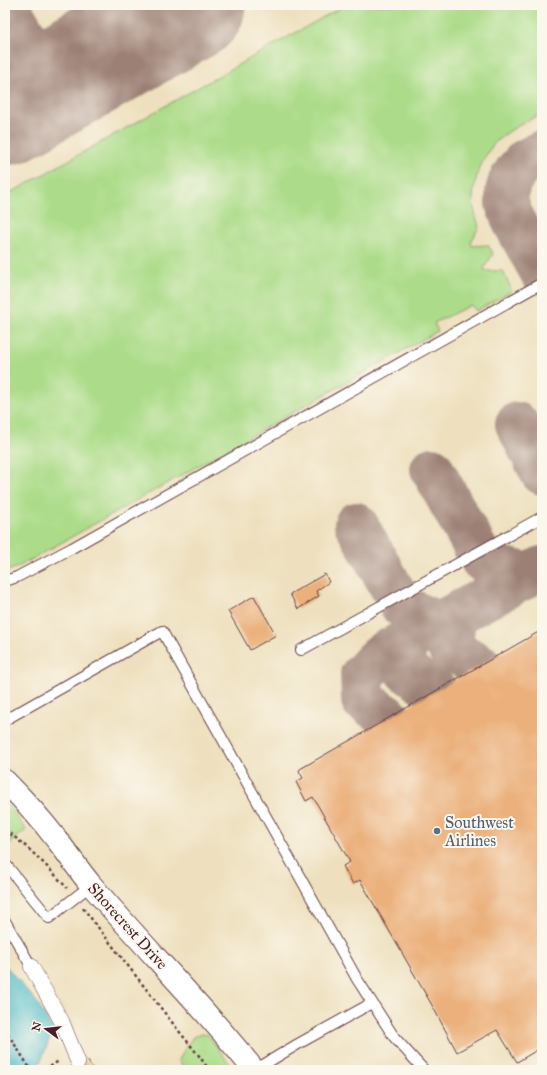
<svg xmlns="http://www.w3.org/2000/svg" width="547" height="1075" font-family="'IM FELL Great Primer',serif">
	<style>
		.green { fill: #acdc89; stroke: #7b7e5a }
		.water { fill: #4dbac7; stroke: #4c6c79 }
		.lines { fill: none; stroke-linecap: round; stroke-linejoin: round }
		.taxiway { stroke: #9c8074; stroke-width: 44 }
		.runway { stroke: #9c8074; stroke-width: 111 }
		.building { fill: #ebb07b }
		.service-casing { stroke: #633c41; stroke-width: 12 }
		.pedestrian-casing { stroke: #633c41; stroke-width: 16 }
		.tertiary-casing { stroke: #633c41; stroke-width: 24 }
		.path { stroke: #633c41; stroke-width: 2.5; stroke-dasharray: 3 3; stroke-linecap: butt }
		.service { stroke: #fff; stroke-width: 10 }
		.pedestrian { stroke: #fff; stroke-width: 15 }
		.tertiary { stroke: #fff; stroke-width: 22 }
		.service-dot { fill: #5c6f8a; stroke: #fbf7ec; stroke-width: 1.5 }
		.labels { text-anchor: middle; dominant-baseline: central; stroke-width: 4; stroke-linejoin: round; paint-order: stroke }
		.service-label { font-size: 16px; fill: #4e5e75; stroke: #fbf7ec; text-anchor: start }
		.street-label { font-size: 16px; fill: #4a1f2b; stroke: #fbf7ec }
	</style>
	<rect width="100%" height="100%" fill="#fbf7ec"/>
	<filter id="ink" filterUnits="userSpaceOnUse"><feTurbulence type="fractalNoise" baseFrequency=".025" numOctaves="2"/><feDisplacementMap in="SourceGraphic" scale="8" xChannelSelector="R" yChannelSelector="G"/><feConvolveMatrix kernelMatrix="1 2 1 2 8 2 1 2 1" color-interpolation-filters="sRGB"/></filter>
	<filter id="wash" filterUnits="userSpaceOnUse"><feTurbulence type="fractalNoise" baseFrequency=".012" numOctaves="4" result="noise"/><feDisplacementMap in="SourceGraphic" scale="16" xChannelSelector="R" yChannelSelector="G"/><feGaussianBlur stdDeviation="0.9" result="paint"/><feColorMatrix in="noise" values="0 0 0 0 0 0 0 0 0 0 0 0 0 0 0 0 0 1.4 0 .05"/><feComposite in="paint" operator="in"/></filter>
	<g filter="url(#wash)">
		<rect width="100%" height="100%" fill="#eee0be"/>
		<path class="green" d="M345,5H542V113C528,121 512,128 499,139C484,152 474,177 473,197C473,207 476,217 479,227L471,242L472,246L488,245L493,254L484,268L486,271H503L512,291L476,311L471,305L434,323L438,331L18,567L5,572V196Z
			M5,803L11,809L26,830L5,847Z
			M202,1034L208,1035L234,1070H185L179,1060L185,1048L193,1037Z"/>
		<path class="water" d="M5,965L36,1001L53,1030L41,1061L30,1070H5Z"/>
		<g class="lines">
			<path class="taxiway" d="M7,5L24,34
				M542,152L525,161L517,170L510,181L507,191V204L514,222L542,273
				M517,424L542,473
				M432,469L482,560L496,567L529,575
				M356,524L402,606L421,616L439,623
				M461,611L455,618L449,648L481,666
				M406,641L403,659L406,671L436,691
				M389,718L363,700L362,675L382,654L542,568"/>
			<path class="runway" d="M5,110L190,5"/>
		</g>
		<g id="blocks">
			<path class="building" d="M325,574L329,582L316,591L319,596L298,609L290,594Z
				M254,596L276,635L250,650L228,611Z
				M542,630V1047L517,1062L497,1030L457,1052L433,1007L360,880L353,884L343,866L350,862L313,797L306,801L296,782L303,778L299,771L300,769Z
				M87,1060L94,1070H72Z"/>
		</g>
	</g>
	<g filter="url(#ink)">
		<use href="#blocks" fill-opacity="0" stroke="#633c41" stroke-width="1"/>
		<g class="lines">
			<g class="service-casing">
				<path id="service" d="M5,581L17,577L72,548L542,283
					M301,650L542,517
					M5,720L162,631L357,979L394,1037L424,1070
					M5,867L7,866L49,918L91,885
					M5,921L31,966
					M255,1070L298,1044L372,1003"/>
			</g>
			<g class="pedestrian-casing">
				<path id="pedestrian" d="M31,966L62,1022L78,1062"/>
			</g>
			<g class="tertiary-casing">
				<path id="tertiary" d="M5,781C24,800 41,819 57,840C69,855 79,871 92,886C145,948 203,1006 254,1070"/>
			</g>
			<path class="path" d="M5,830C29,847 48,867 67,888
				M83,908L178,1030L200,1057L209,1070
				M8,1034L31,1070
				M45,1070L60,1060"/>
			<use href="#service" class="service"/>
			<use href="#pedestrian" class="pedestrian"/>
			<use href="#tertiary" class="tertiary"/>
		</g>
	</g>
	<circle class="service-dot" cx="437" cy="831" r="4"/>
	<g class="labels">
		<g class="service-label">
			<text x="445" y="822">Southwest<tspan x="445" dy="18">Airlines</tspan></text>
		</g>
		<g class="street-label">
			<text transform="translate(128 926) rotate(48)">Shorecrest Drive</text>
		</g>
	</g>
	<rect width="547" height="1075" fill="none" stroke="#fbf7ec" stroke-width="20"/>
	<g transform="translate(46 1029) rotate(285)" stroke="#fbf7ec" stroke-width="3" paint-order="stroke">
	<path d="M0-3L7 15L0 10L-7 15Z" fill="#4a1f2b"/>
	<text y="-6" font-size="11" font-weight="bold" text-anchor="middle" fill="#4a1f2b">N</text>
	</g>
</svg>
